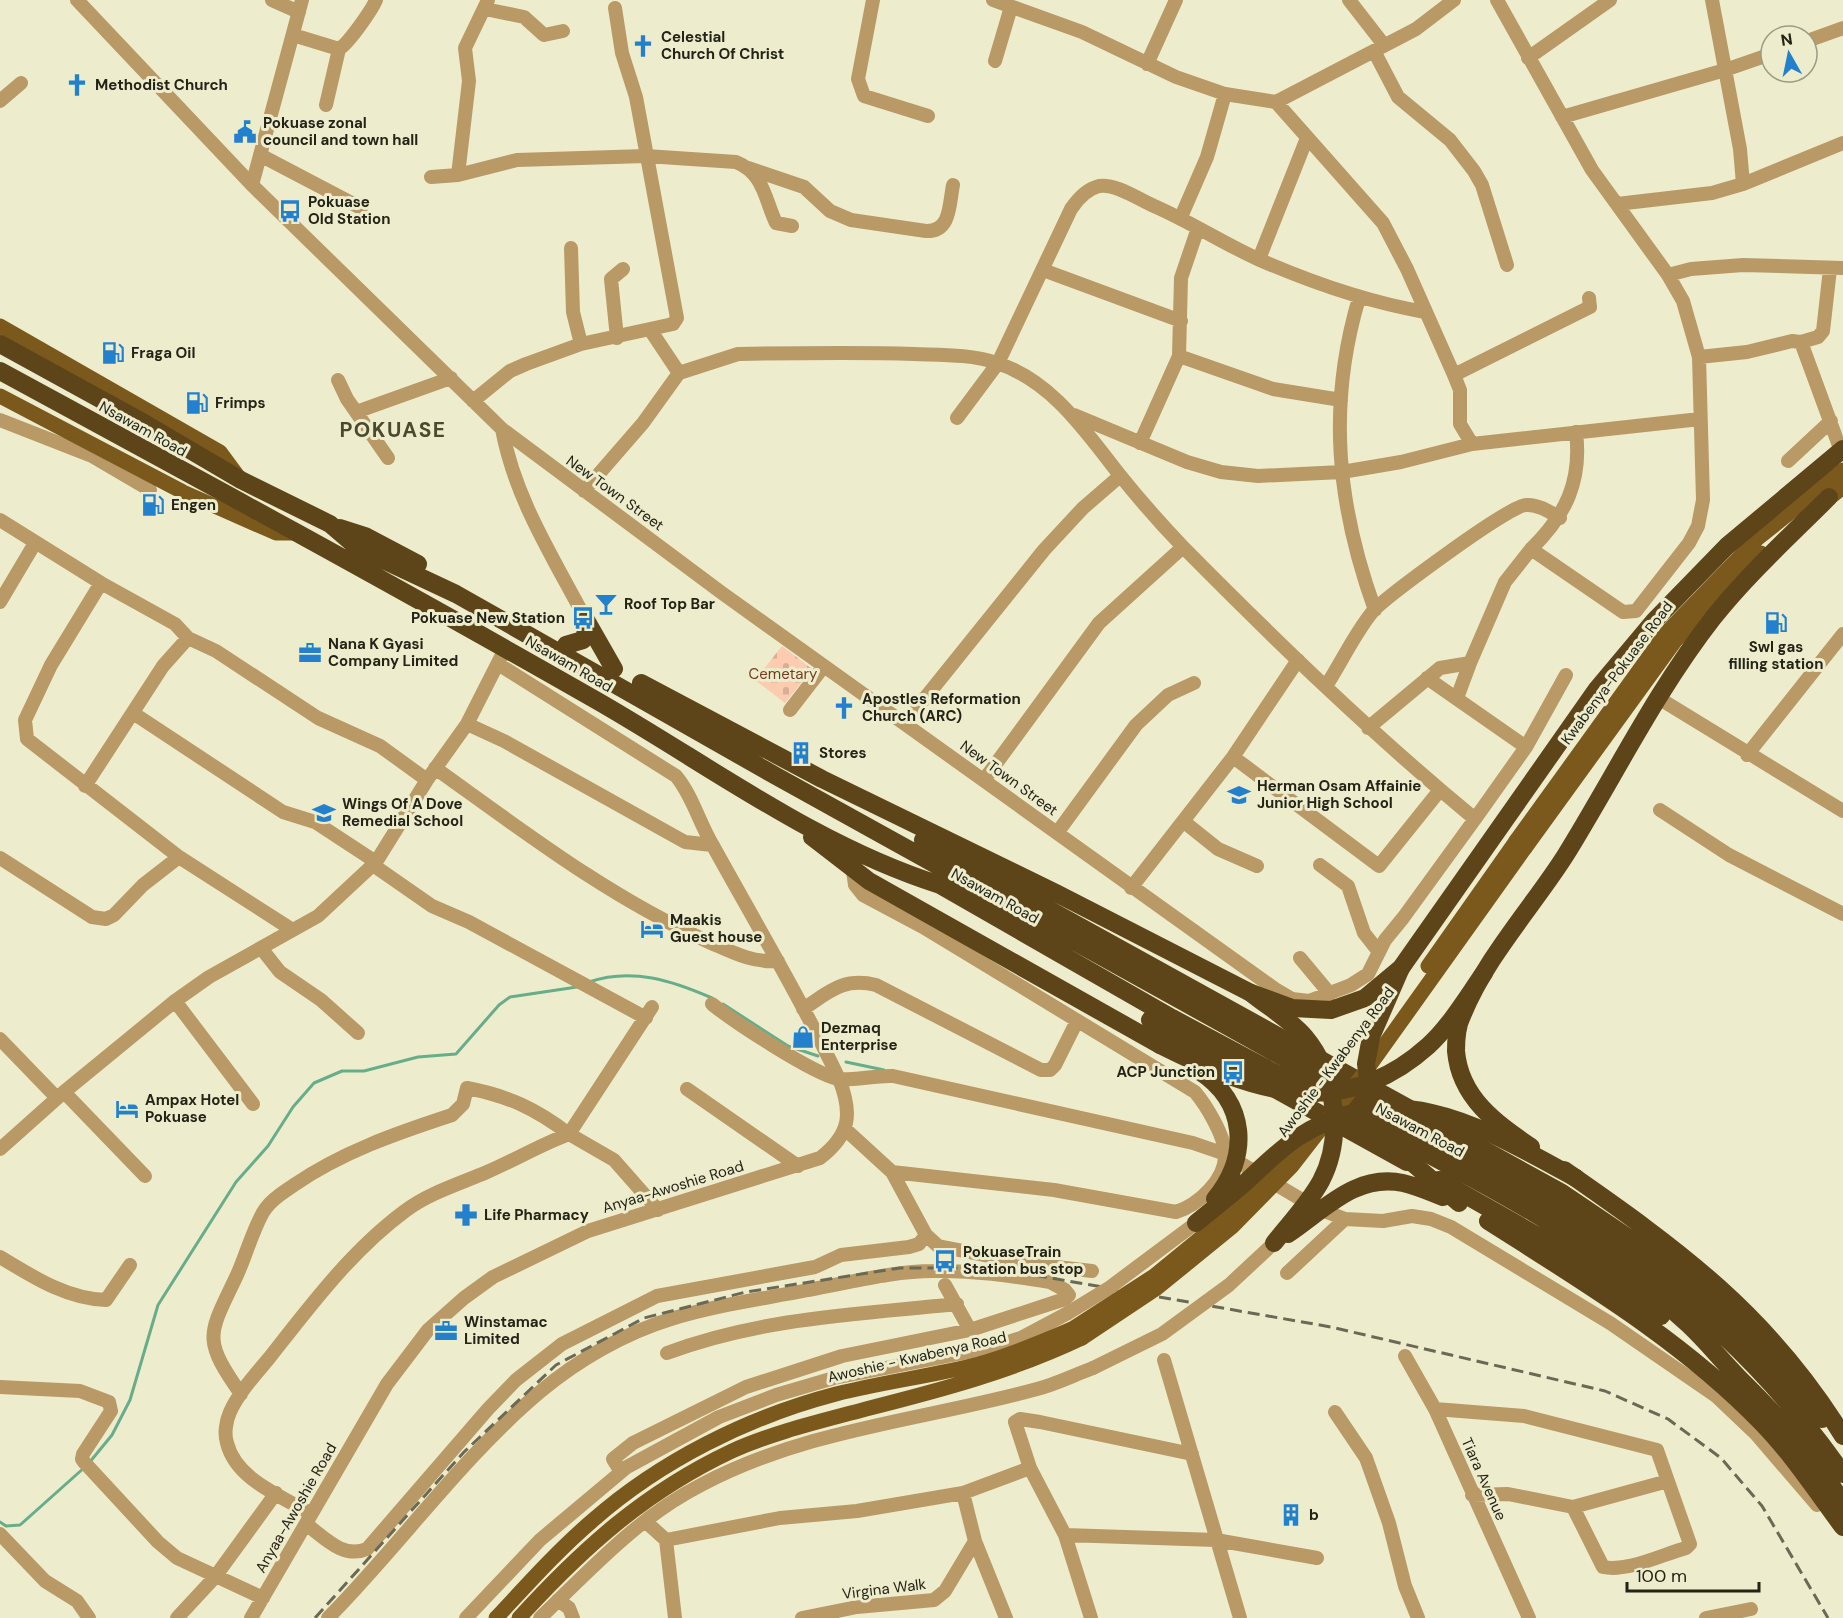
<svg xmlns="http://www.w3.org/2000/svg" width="1843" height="1618" font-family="'DM Sans',sans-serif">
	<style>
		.cemetery { fill: url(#cemetery-stones) }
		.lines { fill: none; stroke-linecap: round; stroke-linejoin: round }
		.stream { stroke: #68ad8a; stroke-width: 3 }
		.minor { stroke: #b99966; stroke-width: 14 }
		.major { stroke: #7b591c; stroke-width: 15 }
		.highway { stroke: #5e4519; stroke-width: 18 }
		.rail { stroke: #696956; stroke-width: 3; stroke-dasharray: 12 6; stroke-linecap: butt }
		.minor-bridge { stroke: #b99966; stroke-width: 14 }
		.major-bridge { stroke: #7b591c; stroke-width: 15 }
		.highway-bridge { stroke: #5e4519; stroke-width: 18 }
		.labels { text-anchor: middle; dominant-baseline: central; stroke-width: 6; stroke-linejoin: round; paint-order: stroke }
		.poi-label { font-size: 15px; font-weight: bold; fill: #232317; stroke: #ededcd; text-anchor: start }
		.street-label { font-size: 15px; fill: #232317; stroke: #ededcd }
		.park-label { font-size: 15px; fill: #723e1e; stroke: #ededcd }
		.district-label { font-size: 21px; font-weight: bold; letter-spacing: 1.5px; fill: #4b4a2f; stroke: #ededcd }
	</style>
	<defs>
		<pattern id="cemetery-stones" width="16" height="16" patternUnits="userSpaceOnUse" patternTransform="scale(1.5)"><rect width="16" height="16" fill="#fccbb0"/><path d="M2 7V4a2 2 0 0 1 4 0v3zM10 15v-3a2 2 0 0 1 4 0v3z" fill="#d8ae97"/></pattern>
	</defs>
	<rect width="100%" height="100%" fill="#ededcd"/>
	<path class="cemetery" d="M782,646L812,669L785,703L755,680Z"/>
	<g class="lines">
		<path class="stream" d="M589,982C632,967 673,981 712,998
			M723,1004L788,1046L818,1056
			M846,1062L884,1070
			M89,1463L112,1435L130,1400L158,1305L236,1182L268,1146L293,1107L314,1083L342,1071H364L418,1057L456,1054L499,1005L510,997L577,987
			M0,1522L6,1526L20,1525L85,1467"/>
		<path class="minor" d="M77,0L252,185L502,429L722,593L1275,989L1292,999L1309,1001L1351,985L1368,974L1385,940L1403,918L1475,819
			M272,0L299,12
			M873,0L858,79L864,96L928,116
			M993,0L1082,32L1176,77L1225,94L1276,102L1416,29L1454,0
			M1349,0L1384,45
			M1497,0L1592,170L1668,275L1683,301L1699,357L1703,500L1698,526L1689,543L1636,611L1623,612L1531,549C1566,515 1582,481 1576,432
			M1712,0L1740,149L1743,184
			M485,9L524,17L544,35L563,31
			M293,35L339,49C348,44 372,10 376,0
			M1807,41L1843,28
			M1374,51L1398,97L1450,140L1474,171L1482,185L1507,265
			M1528,58L1610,0
			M995,61L1011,7
			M1147,64L1176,0
			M0,101L21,83
			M1276,102L1383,223L1407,269L1454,375L1460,390V424L1472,444
			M326,105L339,49
			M1562,117L1725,70L1771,54
			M260,155L361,208
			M748,168L804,187L830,211L851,220L926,231C951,232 949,205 953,185
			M458,175L469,81L465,48L488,0
			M431,177L458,175L517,160L646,156L736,162C764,173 765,200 776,223L792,226
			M252,185L302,0
			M1617,204L1712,193L1743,184L1843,143
			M1181,217L1207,157L1225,94
			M571,248L573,312L581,344
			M1259,259L1307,138
			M1043,270L1181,321
			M1668,275L1691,269L1743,265L1843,268
			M1359,298C1327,406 1337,505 1375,610
			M651,331L679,373
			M617,338L611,279L623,269
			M1801,342L1818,337L1823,331L1830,269
			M1179,356L1273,389L1341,400
			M1699,357L1747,352L1792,341L1801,342L1841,451
			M1454,375L1590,307L1589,298
			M338,380L347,399L388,458
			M473,401L510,371L526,364L581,344L673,324L677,318L636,97L622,53L615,8
			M356,412L451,378
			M1074,415L1187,462L1221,472L1258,476L1342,472L1401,462L1472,444L1700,419
			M957,418L998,363L1071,209C1077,200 1087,189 1099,186C1115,183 1140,200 1154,206C1191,222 1224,244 1260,260C1313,283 1367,302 1425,312
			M0,420L92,456L150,490
			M502,429C515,499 553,557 586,620
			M1140,443L1179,356L1181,278L1198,228
			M1788,461L1831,421
			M584,491L643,423L679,373L738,354C797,353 855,352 914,354C941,355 971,354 997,363C1052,381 1085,431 1119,474C1139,499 1161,524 1183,547C1277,642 1372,734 1475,819L1526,747L1566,675
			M0,520L101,583L175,624L188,638L216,651L318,718L380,746L427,780
			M101,583L51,665L25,720L27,739L179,857L291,929
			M0,602L35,543
			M1427,678L1526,747
			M1326,686C1340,665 1358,627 1375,609C1392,593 1508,506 1526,505C1538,504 1550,512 1560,518
			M1457,698L1470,663
			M1660,699L1843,811
			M790,710L824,666
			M133,713L283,812L315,822L376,862
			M905,723L1044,550L1083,508L1120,476
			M467,724L504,741L685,842L712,845
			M1368,728L1440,668L1470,663L1505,582L1531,549
			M1747,755L1843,634
			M1233,757L1379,866L1440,790
			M435,768C523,831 610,898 709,942C732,952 752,963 778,961
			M984,780L1099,623L1183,547
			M85,786L163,666L188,638
			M1660,810L1729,855L1843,914
			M1183,821L1218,849L1257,866
			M1057,833L1136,725L1168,695L1194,683
			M0,858L92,917L106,919L114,915L143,885L179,857
			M373,865L432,906L469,922L646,1018
			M1320,865L1348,886L1364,933L1379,952
			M853,871L855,885L863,895L923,927L1195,1092C1206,1105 1225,1136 1225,1154C1226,1180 1198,1205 1176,1212L1054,1190L892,1172
			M1131,888L1233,757L1298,660
			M261,948L280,972L321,1000L358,1033
			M1300,958L1330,994
			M175,1001L253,1104
			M712,1004C734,1022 812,1073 838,1079C850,1081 878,1075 893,1076L1193,1143L1225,1154L1314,1207L1345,1219L1383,1221L1412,1216L1431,1219L1451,1227L1610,1323L1716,1396L1756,1434L1817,1505
			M803,1009C829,992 843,977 876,985L1041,1070H1050L1055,1065L1077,1021
			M0,1039L57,1098
			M687,1089L798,1166
			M64,1092L145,1176
			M845,1129L892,1172L926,1235L938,1246L1030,1264L1092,1271
			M0,1149L64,1092L175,1001L209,977L318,916L376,862L427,780L467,724L502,655
			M0,1257C33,1277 67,1299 106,1300L130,1265
			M1287,1273L1345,1219
			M667,1353C759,1318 860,1314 957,1304
			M1405,1356L1435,1409L1529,1618
			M1164,1360L1240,1618
			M0,1387L80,1391L109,1402L111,1411L83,1454L82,1459L84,1462L158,1542L177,1558L263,1598
			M241,1394C201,1337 209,1335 237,1275C245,1258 256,1220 266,1208C273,1198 284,1192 294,1185C342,1152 397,1133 452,1115L463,1104L467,1088C509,1096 536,1109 569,1134L652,1007
			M1435,1409L1524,1416L1657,1450L1690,1544L1686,1548C1661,1555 1628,1572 1603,1567L1573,1507
			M1335,1412L1366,1458L1389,1523L1405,1586L1418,1618
			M621,1472L613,1459L633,1443L746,1387L842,1356L970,1330
			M963,1493L975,1541L1006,1618
			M1472,1495L1508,1494L1573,1507L1668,1481
			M311,1514C282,1496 236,1480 227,1443C224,1434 226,1421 230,1412C239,1392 256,1374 270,1357C310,1306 352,1250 405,1211C429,1193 459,1184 487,1172C515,1160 540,1145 569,1134L614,1160L658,1210
			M645,1521L666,1540L675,1618
			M306,1524C325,1538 343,1559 367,1549L488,1409L516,1380L562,1344L657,1296L815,1267L841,1255L909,1247L919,1244L926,1235
			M0,1534L45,1581L77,1601L89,1618
			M1065,1535L1216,1540L1317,1558
			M666,1540L780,1518L857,1511L963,1493L1030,1468
			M558,1600L569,1608L573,1618
			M177,1618L215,1577L276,1493
			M251,1618L387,1384L428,1330L464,1298L493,1277L588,1231L820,1158C850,1135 853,1114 839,1079C801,999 755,922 712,844C699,822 692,795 676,776L498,664
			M328,1618C401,1544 461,1458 541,1391C578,1360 625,1333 671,1319C715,1305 763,1299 808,1290C849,1283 892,1271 933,1271C972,1270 1012,1276 1050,1282L1065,1290L1069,1295L1065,1299L970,1330L945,1285
			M466,1618L540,1540L627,1467L719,1417L776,1395L834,1378L989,1348L1021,1338L1068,1313
			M540,1618C590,1570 638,1517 701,1485C806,1429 924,1420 1037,1389C1056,1384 1074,1375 1093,1368
			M802,1618L857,1607L934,1600L945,1591L975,1541
			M1091,1618L1065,1535L1030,1468L1015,1422L1020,1419L1040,1422L1192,1454
			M1706,1618L1751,1609"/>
		<path class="major" d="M0,326L220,452L237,475
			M0,396L183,492L276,533H293
			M1822,504L1843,487
			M1516,841L1666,633L1757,539L1843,470
			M1525,848L1675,641L1761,553
			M496,1618C527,1585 557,1551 592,1521C660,1461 748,1417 836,1394C883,1382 932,1376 979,1364C1011,1355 1042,1342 1072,1329
			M519,1618C583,1548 645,1492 732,1451C774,1432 822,1421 866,1409C941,1390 1013,1371 1082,1338"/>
		<path class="highway" d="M0,344L144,423L241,480L330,524L358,548L456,594L776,776L1579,1221C1684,1292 1770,1369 1843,1474
			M0,371C199,479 398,587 594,699C708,764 814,845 940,885L1172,1018L1314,1094
			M340,528L365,536L418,564
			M586,620L614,669
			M566,645L583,640L587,629L586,620
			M641,683L822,779L1056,893L1251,993L1292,1008L1331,1010L1365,998L1401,968L1597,689L1654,621L1727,546L1843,449
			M812,837L869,881L1160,1045
			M923,840L1562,1193L1673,1268L1713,1302L1745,1332L1822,1419
			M1150,1020L1407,1162
			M1344,1109C1458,1171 1594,1236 1689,1325C1707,1342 1722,1361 1739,1378C1779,1417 1813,1456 1843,1503
			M1531,1147C1496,1123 1460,1098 1456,1051C1456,1041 1457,1026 1462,1016C1486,957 1531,909 1565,856C1614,777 1656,691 1713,618C1748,574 1790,536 1829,497
			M1564,1170C1678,1249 1769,1315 1843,1436
			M1439,1180L1564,1251L1661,1316
			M1488,1221C1584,1282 1683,1341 1762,1423C1793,1455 1817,1492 1843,1527"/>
		<path class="rail" d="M315,1618L464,1452L556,1365L644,1318L746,1292L900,1268H979L1028,1274L1331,1327L1605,1391L1668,1419L1721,1458L1762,1506L1828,1618"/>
		<path class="minor-bridge" d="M1068,1313L1109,1288L1196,1223
			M1093,1368L1162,1334L1229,1285L1274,1243"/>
		<path class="major-bridge" d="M1428,966L1516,841
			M1072,1329L1154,1276L1209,1231L1297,1146
			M1082,1338L1157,1288L1232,1227L1292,1166L1368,1068L1525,848"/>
		<path class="highway-bridge" d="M1401,968L1371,1037L1366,1064L1372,1108L1395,1148L1459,1203
			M1251,993C1268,1007 1291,1020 1305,1037C1336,1074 1344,1137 1321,1181C1309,1203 1290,1223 1274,1243
			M1160,1045C1252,1091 1341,1124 1428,1046C1450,1026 1467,997 1484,973
			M1199,1071C1247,1102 1250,1156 1215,1199
			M1196,1223C1213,1209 1231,1195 1248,1180C1265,1164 1281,1148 1300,1136C1400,1073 1486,1130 1576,1178
			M1288,1234C1324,1210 1356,1173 1403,1183C1416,1186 1430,1192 1443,1197"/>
	</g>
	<defs>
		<g id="church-bare" transform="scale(1.8)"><path d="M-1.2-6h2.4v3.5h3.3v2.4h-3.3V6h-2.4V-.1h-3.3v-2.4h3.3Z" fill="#2380cd" stroke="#ededcd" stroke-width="2.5" paint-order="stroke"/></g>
		<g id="civic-bare" transform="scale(1.8)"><path d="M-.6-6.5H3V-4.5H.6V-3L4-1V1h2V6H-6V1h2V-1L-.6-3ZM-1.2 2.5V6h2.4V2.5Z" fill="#2380cd" stroke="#ededcd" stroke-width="2.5" paint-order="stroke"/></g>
		<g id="bus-bare" transform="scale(1.8)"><path d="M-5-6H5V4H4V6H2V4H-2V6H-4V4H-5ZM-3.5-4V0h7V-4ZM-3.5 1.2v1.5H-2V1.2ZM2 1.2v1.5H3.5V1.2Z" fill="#2380cd" stroke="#ededcd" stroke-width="2.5" paint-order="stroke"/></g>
		<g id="fuel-bare" transform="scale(1.8)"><path d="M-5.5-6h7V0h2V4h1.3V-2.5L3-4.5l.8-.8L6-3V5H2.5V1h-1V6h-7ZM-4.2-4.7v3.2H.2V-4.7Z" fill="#2380cd" stroke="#ededcd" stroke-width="2.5" paint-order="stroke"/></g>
		<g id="bar-bare" transform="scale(1.8)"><path d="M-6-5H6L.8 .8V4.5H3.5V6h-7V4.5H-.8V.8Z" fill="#2380cd" stroke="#ededcd" stroke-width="2.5" paint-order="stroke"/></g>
		<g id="office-bare" transform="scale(1.8)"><path d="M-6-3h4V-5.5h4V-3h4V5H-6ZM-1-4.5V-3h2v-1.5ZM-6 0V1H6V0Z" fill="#2380cd" stroke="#ededcd" stroke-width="2.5" paint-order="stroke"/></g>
		<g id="building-bare" transform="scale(1.8)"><path d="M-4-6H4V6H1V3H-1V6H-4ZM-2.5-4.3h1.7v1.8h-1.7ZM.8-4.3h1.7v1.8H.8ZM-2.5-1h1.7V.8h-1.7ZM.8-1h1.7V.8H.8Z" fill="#2380cd" stroke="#ededcd" stroke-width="2.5" paint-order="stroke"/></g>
		<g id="school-bare" transform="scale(1.8)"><path d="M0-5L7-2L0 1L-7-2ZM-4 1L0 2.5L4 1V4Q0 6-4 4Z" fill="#2380cd" stroke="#ededcd" stroke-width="2.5" paint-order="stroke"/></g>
		<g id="hotel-bare" transform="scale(1.8)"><path d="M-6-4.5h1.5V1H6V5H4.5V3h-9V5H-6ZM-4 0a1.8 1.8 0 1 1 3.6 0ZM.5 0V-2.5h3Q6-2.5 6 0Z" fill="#2380cd" stroke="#ededcd" stroke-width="2.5" paint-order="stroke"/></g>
		<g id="shop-bare" transform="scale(1.8)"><path d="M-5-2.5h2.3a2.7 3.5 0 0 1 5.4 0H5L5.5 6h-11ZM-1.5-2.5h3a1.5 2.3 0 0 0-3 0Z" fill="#2380cd" stroke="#ededcd" stroke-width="2.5" paint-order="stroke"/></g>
		<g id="pharmacy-bare" transform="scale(1.8)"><path d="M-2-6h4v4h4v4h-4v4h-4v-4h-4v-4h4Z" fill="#2380cd" stroke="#ededcd" stroke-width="2.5" paint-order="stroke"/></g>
	</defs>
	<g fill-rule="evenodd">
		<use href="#church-bare" x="643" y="46"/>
		<use href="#church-bare" x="77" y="85"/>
		<use href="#civic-bare" x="245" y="132"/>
		<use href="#bus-bare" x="290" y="211"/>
		<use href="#fuel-bare" x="113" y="353"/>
		<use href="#fuel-bare" x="197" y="403"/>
		<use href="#fuel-bare" x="153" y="505"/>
		<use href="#bar-bare" x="606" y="604"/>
		<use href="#bus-bare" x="583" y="618"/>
		<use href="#fuel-bare" x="1776" y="623"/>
		<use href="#office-bare" x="310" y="653"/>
		<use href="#church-bare" x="844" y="708"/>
		<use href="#building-bare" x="801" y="753"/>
		<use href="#school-bare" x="1239" y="795"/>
		<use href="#school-bare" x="324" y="813"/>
		<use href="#hotel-bare" x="652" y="929"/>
		<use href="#shop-bare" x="803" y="1037"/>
		<use href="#bus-bare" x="1233" y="1072"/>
		<use href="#hotel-bare" x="127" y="1109"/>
		<use href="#pharmacy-bare" x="466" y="1215"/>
		<use href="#bus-bare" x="945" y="1261"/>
		<use href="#office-bare" x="446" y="1331"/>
		<use href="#building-bare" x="1291" y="1515"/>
	</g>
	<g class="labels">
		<g class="poi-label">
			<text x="661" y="37">Celestial<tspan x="661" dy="17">Church Of Christ</tspan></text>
			<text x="95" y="85">Methodist Church</text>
			<text x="263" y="123">Pokuase zonal<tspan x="263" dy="17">council and town hall</tspan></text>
			<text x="308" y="202">Pokuase<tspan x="308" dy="17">Old Station</tspan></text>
			<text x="131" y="353">Fraga Oil</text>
			<text x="215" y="403">Frimps</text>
			<text x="171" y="505">Engen</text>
			<text x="624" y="604">Roof Top Bar</text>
			<text x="565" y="618" text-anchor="end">Pokuase New Station</text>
			<text x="328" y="644">Nana K Gyasi<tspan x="328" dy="17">Company Limited</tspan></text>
			<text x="1776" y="647" text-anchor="middle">Swl gas<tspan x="1776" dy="17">filling station</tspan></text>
			<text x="862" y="699">Apostles Reformation<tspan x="862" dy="17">Church (ARC)</tspan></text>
			<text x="819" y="753">Stores</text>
			<text x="1257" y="786">Herman Osam Affainie<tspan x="1257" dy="17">Junior High School</tspan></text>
			<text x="342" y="804">Wings Of A Dove<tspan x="342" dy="17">Remedial School</tspan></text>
			<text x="670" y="920">Maakis<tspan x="670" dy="17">Guest house</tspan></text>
			<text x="821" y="1028">Dezmaq<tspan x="821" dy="17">Enterprise</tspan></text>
			<text x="1215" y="1072" text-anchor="end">ACP Junction</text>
			<text x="145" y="1100">Ampax Hotel<tspan x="145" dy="17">Pokuase</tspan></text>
			<text x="484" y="1215">Life Pharmacy</text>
			<text x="963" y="1252">PokuaseTrain<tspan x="963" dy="17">Station bus stop</tspan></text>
			<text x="464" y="1322">Winstamac<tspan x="464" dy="17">Limited</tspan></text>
			<text x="1309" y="1515">b</text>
		</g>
		<g class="street-label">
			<text transform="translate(143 429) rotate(29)">Nsawam Road</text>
			<text transform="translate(615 493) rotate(36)">New Town Street</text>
			<text transform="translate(569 664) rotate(30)">Nsawam Road</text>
			<text transform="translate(1617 673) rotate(-53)">Kwabenya-Pokuase Road</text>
			<text transform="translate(1009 778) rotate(36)">New Town Street</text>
			<text transform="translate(995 896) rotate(29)">Nsawam Road</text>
			<text transform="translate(1336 1062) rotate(-53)">Awoshie - Kwabenya Road</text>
			<text transform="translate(1420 1130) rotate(28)">Nsawam Road</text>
			<text transform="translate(673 1187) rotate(-17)">Anyaa-Awoshie Road</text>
			<text transform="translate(917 1357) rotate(-13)">Awoshie - Kwabenya Road</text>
			<text transform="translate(1484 1479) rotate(66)">Tiara Avenue</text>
			<text transform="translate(296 1508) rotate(-60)">Anyaa-Awoshie Road</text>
			<text transform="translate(884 1589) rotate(-7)">Virgina Walk</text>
		</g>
		<g class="park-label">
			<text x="783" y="674">Cemetary</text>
		</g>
		<g class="district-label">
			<text x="393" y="430">POKUASE</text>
		</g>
	</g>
	<g transform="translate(1789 54) rotate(351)"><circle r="28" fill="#ededcd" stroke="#9c9c84" stroke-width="1.5"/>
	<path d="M0-4.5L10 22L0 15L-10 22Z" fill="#2380cd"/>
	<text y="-9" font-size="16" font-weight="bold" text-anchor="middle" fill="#232317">N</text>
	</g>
	<path d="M1627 1582v9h132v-9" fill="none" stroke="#232317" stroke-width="3"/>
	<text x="1636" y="1582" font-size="18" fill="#232317" stroke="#ededcd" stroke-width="4.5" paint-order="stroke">100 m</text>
</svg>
